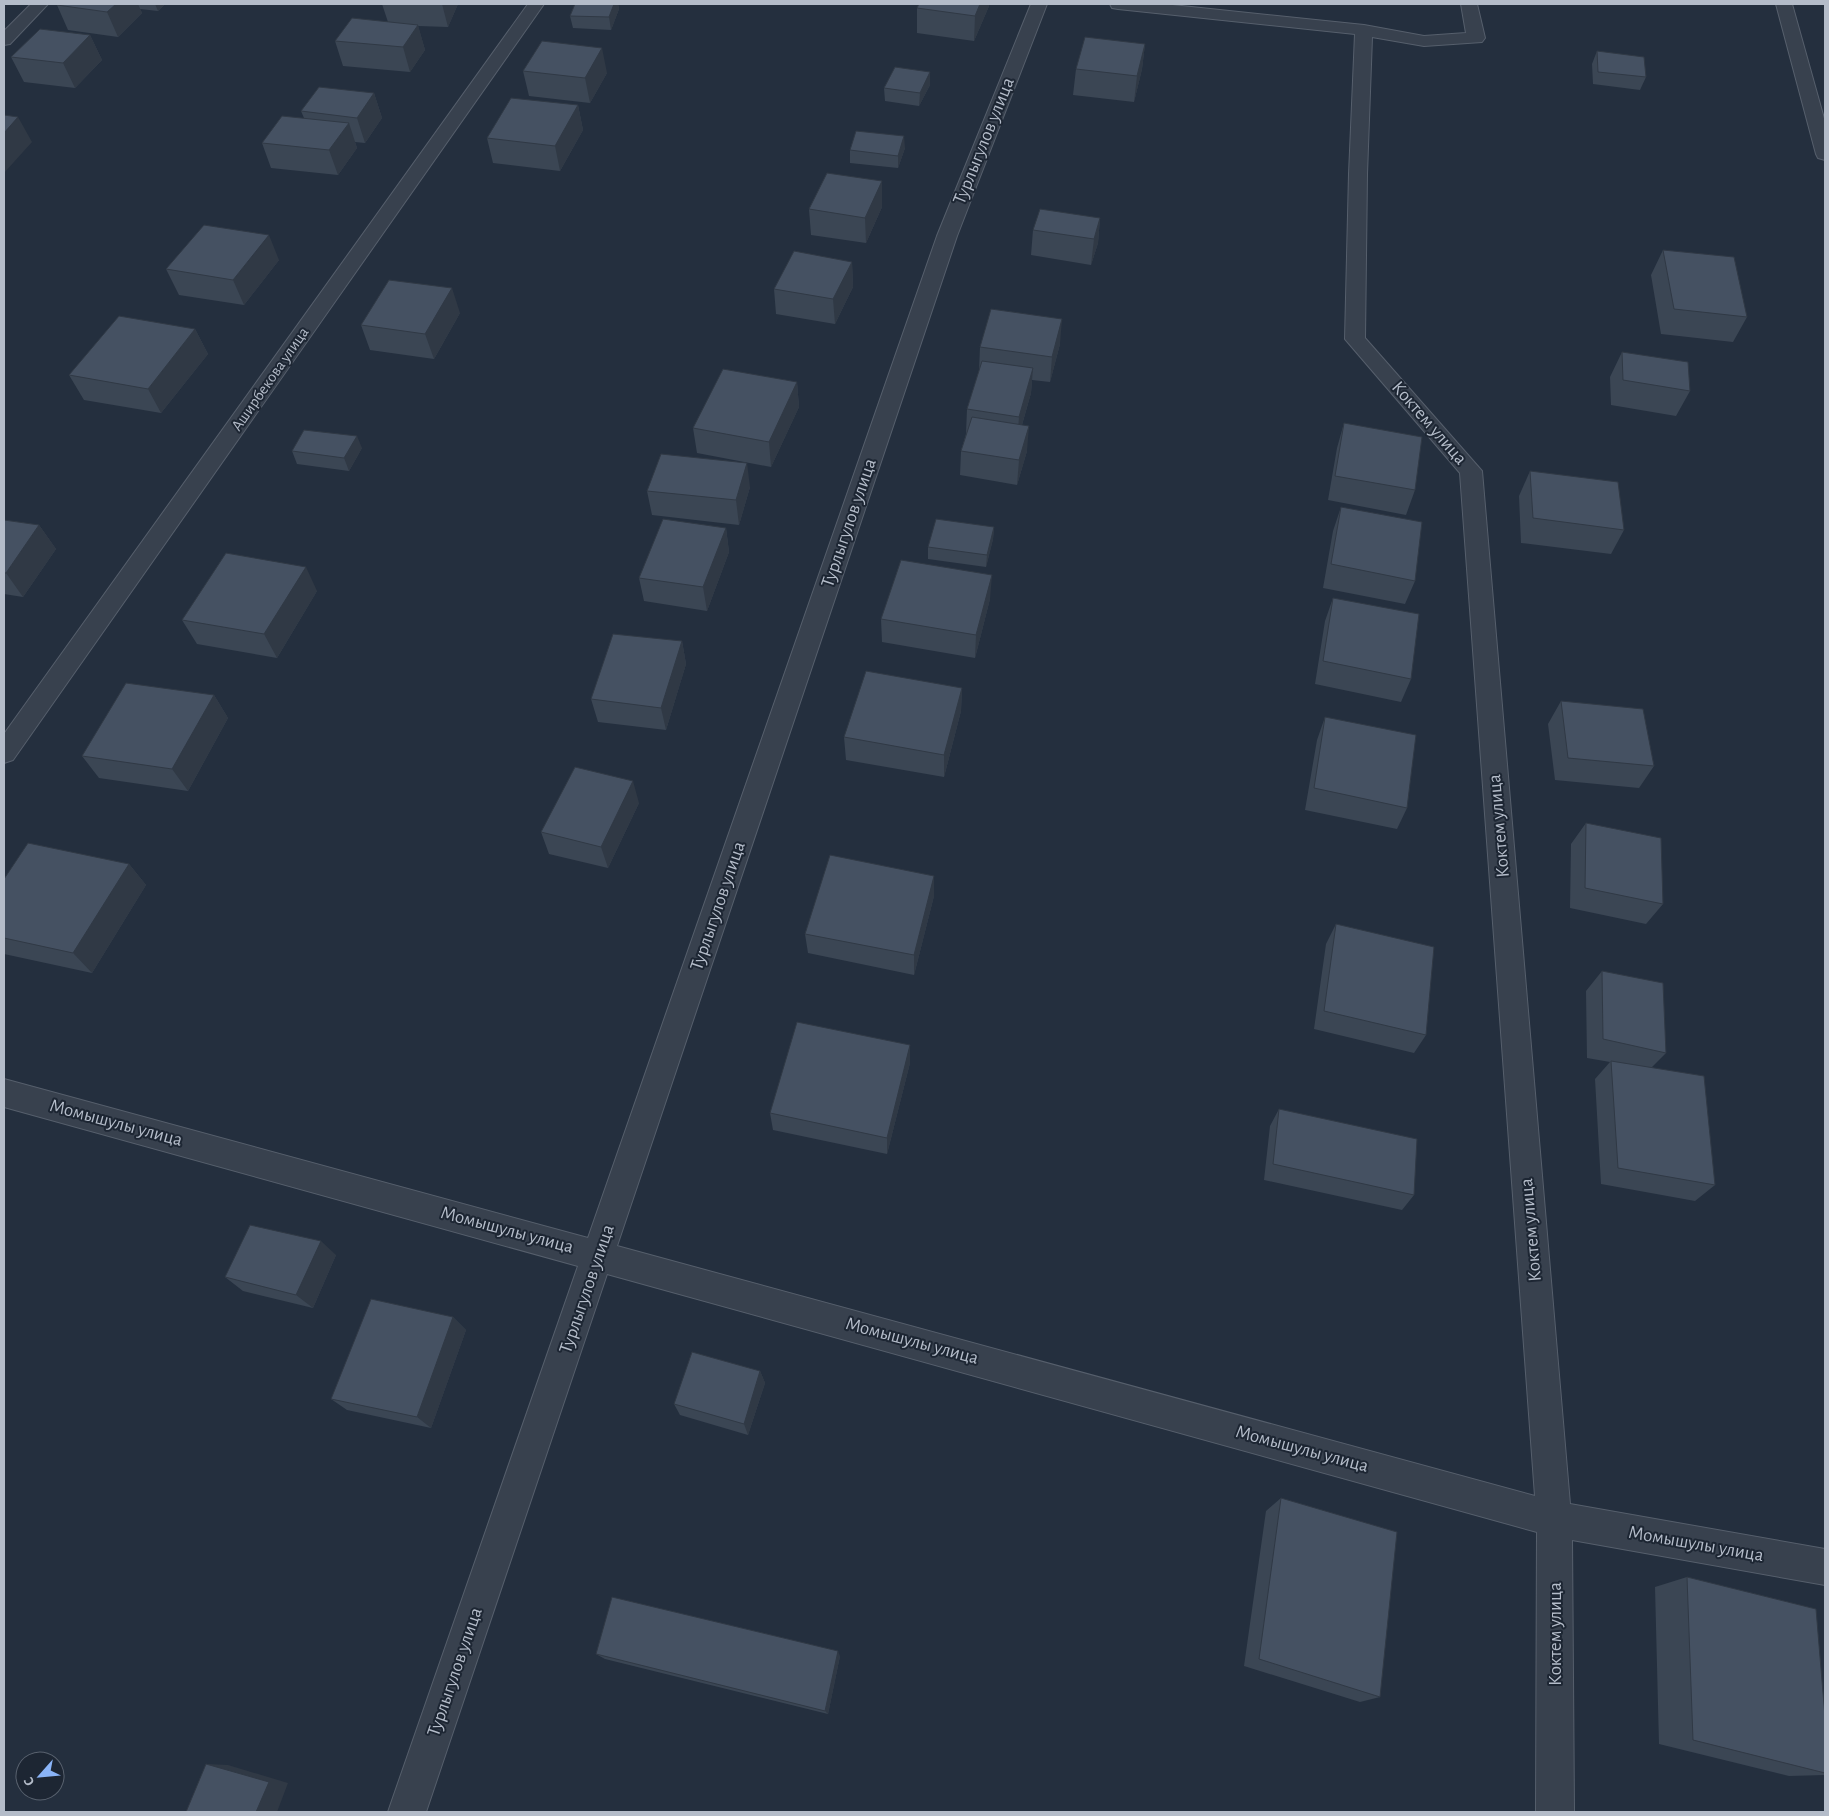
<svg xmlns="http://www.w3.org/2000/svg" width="1829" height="1816" font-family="'Alegreya Sans',sans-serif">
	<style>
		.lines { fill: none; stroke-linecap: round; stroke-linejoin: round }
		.minor-casing { stroke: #565f6c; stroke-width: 2 }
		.minor { fill: #38414e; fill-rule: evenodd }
		.wall { fill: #3b4654 }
		.shaded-wall { fill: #303945 }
		.building { fill: #455162; stroke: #303945 }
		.labels { text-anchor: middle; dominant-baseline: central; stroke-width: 4; stroke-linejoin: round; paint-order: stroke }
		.far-street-label { font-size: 16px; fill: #b4bcc9; stroke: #1d2633 }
		.street-label { font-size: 19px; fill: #b4bcc9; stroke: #1d2633 }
	</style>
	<rect width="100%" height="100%" fill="#242f3e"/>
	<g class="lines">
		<g class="minor-casing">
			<path id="minor" d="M31,4H48L10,44L4,45V31Z
				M528,4H544L13,760L4,763V734Z
				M1031,4H1047L957,236L617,1246L1535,1496L1460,473L1345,339L1349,174L1355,34L1118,9L1112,8L1110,4H1163L1364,25L1424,36L1466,33L1461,4H1477L1485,38L1482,42L1424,46L1372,37L1367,174L1365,338L1482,471L1570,1504L1825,1549V1585L1572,1540L1574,1812H1536L1537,1532L607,1274L426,1812H388L578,1266L4,1107V1079L588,1238L937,236Z
				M1776,4H1792L1825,122V160L1818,158L1816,154Z"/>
		</g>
		<use href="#minor" class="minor"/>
	</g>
	<path class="wall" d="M58,4H165L158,11L140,9L142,13L118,37L68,30L57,5Z
		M382,4H458L448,27L418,26L425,50L410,72L343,66L335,41L388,22Z
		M575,4H618L619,9L611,30L573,28L570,16Z
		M919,4H989V6L974,41L917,33V8Z
		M90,35L102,60L75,88L24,82L11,57Z
		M1145,44L1142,69L1134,102L1073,95L1076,69Z
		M1597,51L1646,77L1640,90L1593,84L1592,64Z
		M523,71L607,73L590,103L529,96Z
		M930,85L919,106L885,101L884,88Z
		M374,93L382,118L365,143L355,142L357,148L338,175L271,168L262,143L304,118L301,111Z
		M578,105L583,130L560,171L493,163L487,138Z
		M905,148L898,168L850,163V150Z
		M882,207L866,243L811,235L809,209Z
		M1100,218L1098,243L1091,265L1031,255L1033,230Z
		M1663,250L1747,317L1733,342L1661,334L1651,275Z
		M279,260L244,305L179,295L166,269Z
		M852,262L853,287L835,324L776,314L774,289Z
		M460,313L434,359L370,350L361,325Z
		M195,329L208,354L161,413L84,400L69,375Z
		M1060,344L1050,382L1032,380L1031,393L1022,425L1027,451L1017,485L960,475L961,451L966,434V433L967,409L979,371L980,347Z
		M1622,352L1690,391L1676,416L1611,405L1610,377Z
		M797,382L799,407L771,467L697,453L693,428Z
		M1344,423L1415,490L1406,515L1328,500L1337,448Z
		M362,448L349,471L297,464L292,451Z
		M1530,471L1624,530L1611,554L1521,543L1519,496Z
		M750,487L739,525L652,515L647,491Z
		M1341,507L1415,581L1405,604L1323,588L1333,531Z
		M4,520L39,525L56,549L23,597L4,594Z
		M994,527L993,539L986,567L928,559V547Z
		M726,528L729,552L707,611L644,601L639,578Z
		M317,591L277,658L197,644L182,620Z
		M1333,598L1411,679L1401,702L1315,684L1325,621Z
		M990,599L975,658L882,642L881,619Z
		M682,641L686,664L666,730L598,722L591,699Z
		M962,688L961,711L944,777L846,760L844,737Z
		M214,695L228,718L188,791L99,778L82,756Z
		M1561,701L1654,766L1639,788L1555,780L1548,724Z
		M1325,717L1407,808L1397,829L1305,810L1317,740Z
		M639,803L608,868L549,854L541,832Z
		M1586,823L1663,904L1646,924L1570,908L1571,844Z
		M129,864L146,885L92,973L4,954V879Z
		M934,896L914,975L808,953L805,934Z
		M1336,924L1426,1035L1414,1053L1314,1029L1326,944Z
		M1602,971L1666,1053L1652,1067L1715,1185L1695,1201L1601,1184L1595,1079L1610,1062L1587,1058L1586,991Z
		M910,1063L887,1154L773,1130L770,1113Z
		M1279,1109L1414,1195L1402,1210L1264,1180L1270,1126Z
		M336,1255L313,1308L243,1291L225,1277Z
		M453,1317L466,1330L431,1428L347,1410L331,1399Z
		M760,1371L765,1383L748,1435L680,1415L674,1404Z
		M1281,1498L1380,1697L1360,1702L1244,1666L1266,1511Z
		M1687,1577L1825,1717V1775L1789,1776L1659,1744L1655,1587Z
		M596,1654L840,1656L828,1714L605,1659Z"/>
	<path class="shaded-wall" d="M116,4H138L142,13L118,37L107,12Z
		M155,4H165L158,11Z
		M442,4H458L448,27Z
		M614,4H618L619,9L611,30L609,17Z
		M980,4H989V6L974,41L975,16Z
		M418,25L425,50L410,72L403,47Z
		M90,35L102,60L75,88L63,63Z
		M1145,44L1142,69L1134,102L1137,76Z
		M602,48L607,73L590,103L585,78Z
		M930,72V85L919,106L920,93Z
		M374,93L382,118L365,143L357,118Z
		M578,105L583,130L560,171L555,146Z
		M18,117L32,142L4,173V133Z
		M349,123L357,148L338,175L329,150Z
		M904,136L905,148L898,168V156Z
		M882,181V207L866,243L865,218Z
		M1100,218L1098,243L1091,265L1094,239Z
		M269,235L279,260L244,305L233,280Z
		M852,262L853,287L835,324L833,299Z
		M452,288L460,313L434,359L425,334Z
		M1062,319L1060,344L1050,382L1052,357Z
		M195,329L208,354L161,413L148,389Z
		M1033,368L1031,393L1017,442L1019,417Z
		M797,382L799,407L771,467L769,442Z
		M1029,426L1027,451L1017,485L1019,460Z
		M357,436L362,448L349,471L344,458Z
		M747,463L750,487L739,525L736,500Z
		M39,525L56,549L23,597L6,573Z
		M994,527L993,539L986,567L987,555Z
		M726,528L729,552L707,611L703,587Z
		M306,567L317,591L277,658L264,634Z
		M992,575L990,599L975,658L976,635Z
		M682,641L686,664L666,730L661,708Z
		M962,688L961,711L944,777V755Z
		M214,695L228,718L188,791L172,769Z
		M633,781L639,803L608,868L601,847Z
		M129,864L146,885L92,973L73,953Z
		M934,876V896L914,975V955Z
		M910,1045V1063L887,1154V1138Z
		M321,1241L336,1255L313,1308L296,1295Z
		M453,1317L466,1330L431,1428L417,1417Z
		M760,1371L765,1383L748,1435L744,1424Z
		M838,1651L840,1656L828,1714L825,1711Z
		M206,1764L228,1765L288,1783L277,1812H256Z"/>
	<path class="building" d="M58,4H116L107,12L57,5Z
		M575,4H614L609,17L570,16Z
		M919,4H980L975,16L917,8Z
		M352,18L418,25L403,47L335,41Z
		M40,29L90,35L63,63L11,57Z
		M1085,37L1145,44L1137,76L1076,69Z
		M542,41L602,48L585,78L523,71Z
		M1597,51L1644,57L1646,77L1598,72Z
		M895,67L930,72L920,93L884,88Z
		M319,87L374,93L357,118L301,111Z
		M511,98L578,105L555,146L487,138Z
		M4,115L18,117L4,133Z
		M282,116L349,123L329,150L262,143Z
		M856,131L904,136L898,156L850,150Z
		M827,173L882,181L865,218L809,209Z
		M1040,209L1100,218L1094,239L1033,230Z
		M204,225L269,235L233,280L166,269Z
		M1663,250L1734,257L1747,317L1674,309Z
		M794,251L852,262L833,299L774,289Z
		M389,280L452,288L425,334L361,325Z
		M991,309L1062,319L1052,357L980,347Z
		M119,316L195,329L148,389L69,375Z
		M1622,352L1688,362L1690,391L1623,380Z
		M982,361L1033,368L1019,417L967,409Z
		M723,369L797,382L769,442L693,428Z
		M972,417L1029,426L1019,460L961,451Z
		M1344,423L1422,437L1415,490L1335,476Z
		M304,430L357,436L344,458L292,451Z
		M661,454L747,463L736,500L647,491Z
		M1530,471L1618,482L1624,530L1533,518Z
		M1341,507L1422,522L1415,581L1331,564Z
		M663,519L726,528L703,587L639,578Z
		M936,519L994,527L987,555L928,547Z
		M4,520L39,525L6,573H4Z
		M226,553L306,567L264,634L182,620Z
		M901,560L992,575L976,635L881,619Z
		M1333,598L1419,614L1411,679L1323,661Z
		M613,634L682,641L661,708L591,699Z
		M866,671L962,688L944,755L844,737Z
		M126,683L214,695L172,769L82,756Z
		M1561,701L1643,709L1654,766L1568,758Z
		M1325,717L1416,735L1407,808L1314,788Z
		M575,767L633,781L601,847L541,832Z
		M1586,823L1661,838L1663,904L1585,888Z
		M28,843L129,864L73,953L4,938V879Z
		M830,855L934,876L914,955L805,934Z
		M1336,924L1434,947L1426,1035L1324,1011Z
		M1602,971L1663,983L1666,1053L1603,1039Z
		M797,1022L910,1045L887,1138L770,1113Z
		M1611,1061L1704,1076L1715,1185L1618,1168Z
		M1279,1109L1417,1139L1414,1195L1273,1164Z
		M250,1225L321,1241L296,1295L225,1277Z
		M371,1299L453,1317L417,1417L331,1399Z
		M692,1352L760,1371L744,1424L674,1404Z
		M1281,1498L1397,1532L1380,1697L1259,1659Z
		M1687,1577L1816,1609L1825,1717V1773L1693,1740Z
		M612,1597L838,1651L825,1711L596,1654Z
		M206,1764L269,1782L256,1812H186Z"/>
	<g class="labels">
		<g class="far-street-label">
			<text transform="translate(270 379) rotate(-55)">Аширбекова улица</text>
		</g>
		<g class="street-label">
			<text transform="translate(984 141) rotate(-68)">Турлыгулов улица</text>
			<text transform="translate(1429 423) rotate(49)">Коктем улица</text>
			<text transform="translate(849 523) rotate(-71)">Турлыгулов улица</text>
			<text transform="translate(1499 826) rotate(-95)">Коктем улица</text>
			<text transform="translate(718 906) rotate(-71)">Турлыгулов улица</text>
			<text transform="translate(116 1123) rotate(15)">Момышулы улица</text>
			<text transform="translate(507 1230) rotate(15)">Момышулы улица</text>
			<text transform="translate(1531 1230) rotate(-95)">Коктем улица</text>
			<text transform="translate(587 1289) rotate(-71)">Турлыгулов улица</text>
			<text transform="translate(912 1341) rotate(15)">Момышулы улица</text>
			<text transform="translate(1302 1449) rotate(15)">Момышулы улица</text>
			<text transform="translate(1696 1544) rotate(10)">Момышулы улица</text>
			<text transform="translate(1555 1634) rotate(-90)">Коктем улица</text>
			<text transform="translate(455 1672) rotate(-71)">Турлыгулов улица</text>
		</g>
	</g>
	<rect width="1829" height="1816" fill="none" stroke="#b4bcc9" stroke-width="10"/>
	<g transform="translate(40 1776) rotate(243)"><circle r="24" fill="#1d2633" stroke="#59626f"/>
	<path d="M0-4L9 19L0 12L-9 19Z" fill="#8ab4f8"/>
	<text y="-8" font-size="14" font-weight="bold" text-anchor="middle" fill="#b4bcc9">С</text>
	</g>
</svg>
